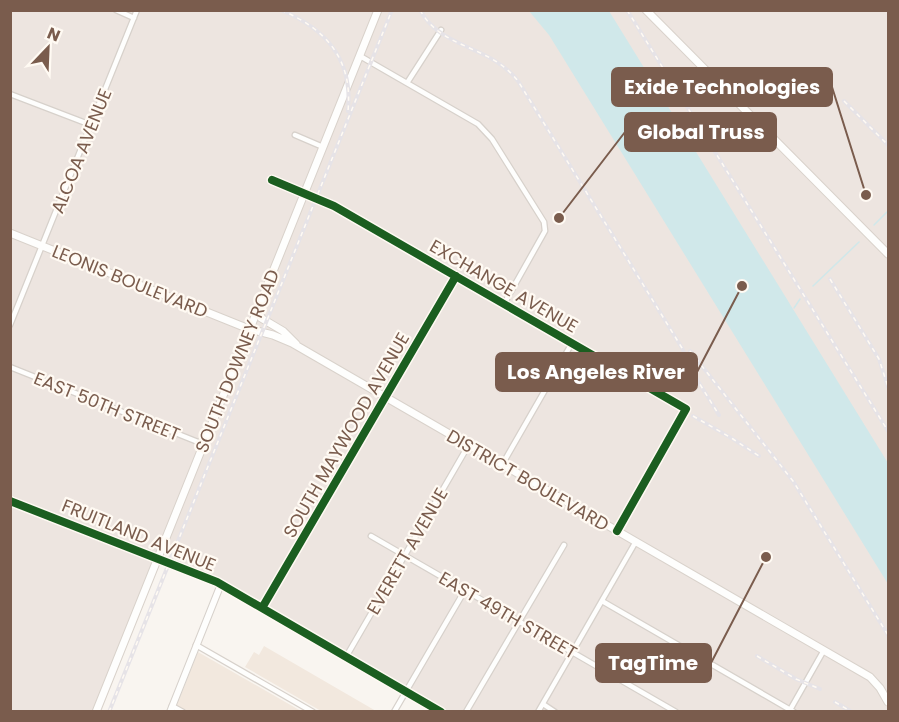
<svg xmlns="http://www.w3.org/2000/svg" width="899" height="722" font-family="Poppins,sans-serif">
	<style>
		.residential { fill: #f2e8de }
		.industrial { fill: #ede5e0 }
		.water { fill: #d0e8ea }
		.lines { fill: none; stroke-linecap: round; stroke-linejoin: round }
		.stream { stroke: #d0e8ea; stroke-width: 1.5 }
		.minor-casing { stroke: #d7d1cb; stroke-width: 7 }
		.tertiary-casing { stroke: #d7d1cb; stroke-width: 8 }
		.secondary-casing { stroke: #d9d2cb; stroke-width: 9 }
		.minor { stroke: #fefefd; stroke-width: 4.5 }
		.tertiary { stroke: #fefefd; stroke-width: 6 }
		.secondary { stroke: #fefefd; stroke-width: 7 }
		.rail-casing { stroke: #e6e3e7; stroke-width: 4 }
		.rail { stroke: #fffaf3; stroke-width: 1.5; stroke-dasharray: 4.5; stroke-linecap: butt }
		.cycleway-casing { stroke: #fffaf3; stroke-width: 11 }
		.cycleway { stroke: #1b5e20; stroke-width: 8 }
		.labels { text-anchor: middle; dominant-baseline: central; stroke-width: 4.5; stroke-linejoin: round; paint-order: stroke }
		.street-label { font-size: 18px; fill: #7a5c4d; stroke: #fffaf3 }
		.leader { fill: none; stroke: #7a5c4d; stroke-width: 2 }
		.callout-dot { fill: #7a5c4d; stroke: #fffaf3; stroke-width: 2 }
		.callout { fill: #7a5c4d; stroke: #7a5c4d; stroke-width: 2 }
		.callout-label { font-size: 20px; text-anchor: middle; font-weight: bold; fill: #fff }
	</style>
	<rect width="100%" height="100%" fill="#f9f5f0"/>
	<path class="residential" d="M264,646L376,711H321L245,667L254,652L259,655Z
		M198,652L301,711L174,712Z"/>
	<path class="industrial" d="M10,11H888V711H439L224,586L175,567L177,560L157,552L93,711H11Z"/>
	<path class="water" d="M529,11H609L614,19L888,463V584L549,35Z"/>
	<g class="lines">
		<path class="stream" d="M874,225L888,211
			M813,286L859,242
			M794,308L800,299"/>
		<g class="minor-casing">
			<path id="minor" d="M116,10L134,18
				M360,56L478,124L492,139L544,222L545,231L504,304
				M407,83L441,30
				M10,94L91,125
				M295,135L323,147
				M272,180L334,206L686,409L617,531
				M10,325L137,10
				M10,367L203,444
				M502,465L572,343
				M371,536L676,712
				M602,601L794,712
				M262,608L456,276
				M196,645L313,712
				M346,657L468,446
				M543,704L555,712
				M172,706L183,712
				M790,710L824,650
				M394,712L465,590
				M466,712L564,545
				M538,712L635,543"/>
		</g>
		<g class="tertiary-casing">
			<path id="tertiary" d="M10,501L217,582L441,712
				M170,712L221,584"/>
		</g>
		<g class="secondary-casing">
			<path id="secondary" d="M646,10L888,254
				M10,233L249,329L273,335L292,343L870,677L880,688L888,702
				M258,308L261,318L283,331L296,344
				M96,712L378,10"/>
		</g>
		<use href="#minor" class="minor"/>
		<use href="#tertiary" class="tertiary"/>
		<use href="#secondary" class="secondary"/>
		<g class="rail-casing">
			<path id="rail" d="M281,10C326,29 353,59 348,111
				M420,10C442,50 489,44 518,81L682,348L696,378L719,415
				M627,10L888,431
				M844,101L888,145
				M830,279L879,359L888,387
				M690,351L793,481L888,635
				M693,416L733,439L759,456
				M757,656L796,679L820,689
				M835,702L852,712
				M109,712L392,10"/>
		</g>
		<use href="#rail" class="rail"/>
		<g class="cycleway-casing">
			<path id="cycleway" d="M272,180L334,206L686,409L617,531
				M10,501L217,582L441,712
				M262,608L456,276"/>
		</g>
		<use href="#cycleway" class="cycleway"/>
	</g>
	<g class="labels">
		<g class="street-label">
			<text transform="translate(81 151) rotate(-68)">ALCOA AVENUE</text>
			<text transform="translate(130 281) rotate(22)">LEONIS BOULEVARD</text>
			<text transform="translate(504 286) rotate(30)">EXCHANGE AVENUE</text>
			<text transform="translate(237 361) rotate(-68)">SOUTH DOWNEY ROAD</text>
			<text transform="translate(107 406) rotate(22)">EAST 50TH STREET</text>
			<text transform="translate(346 435) rotate(-60)">SOUTH MAYWOOD AVENUE</text>
			<text transform="translate(528 480) rotate(30)">DISTRICT BOULEVARD</text>
			<text transform="translate(139 535) rotate(22)">FRUITLAND AVENUE</text>
			<text transform="translate(407 551) rotate(-60)">EVERETT AVENUE</text>
			<text transform="translate(508 615) rotate(30)">EAST 49TH STREET</text>
		</g>
	</g>
	<path class="leader" d="M866 195L832 87M559 218L625 132M742 286L697 372M766 557L711 663"/>
	<g class="callout-dot">
		<circle cx="866" cy="195" r="6"/>
		<circle cx="559" cy="218" r="6"/>
		<circle cx="742" cy="286" r="6"/>
		<circle cx="766" cy="557" r="6"/>
	</g>
	<g class="callout">
		<rect x="612" y="68" width="220" height="38" rx="6"/>
		<rect x="625" y="113" width="151" height="38" rx="6"/>
		<rect x="496" y="353" width="201" height="38" rx="6"/>
		<rect x="596" y="644" width="115" height="38" rx="6"/>
	</g>
	<g class="callout-label">
		<text x="722" y="94">Exide Technologies</text>
		<text x="701" y="139">Global Truss</text>
		<text x="596" y="379">Los Angeles River</text>
		<text x="653" y="670">TagTime</text>
	</g>
	<rect width="899" height="722" fill="none" stroke="#7a5c4d" stroke-width="24"/>
	<g transform="translate(48 48) rotate(23)" stroke="#fffaf3" stroke-width="4.5" paint-order="stroke">
	<path d="M0-4.5L10 22L0 15L-10 22Z" fill="#7a5c4d"/>
	<text y="-9" font-size="16" font-weight="bold" text-anchor="middle" fill="#7a5c4d">N</text>
	</g>
</svg>
